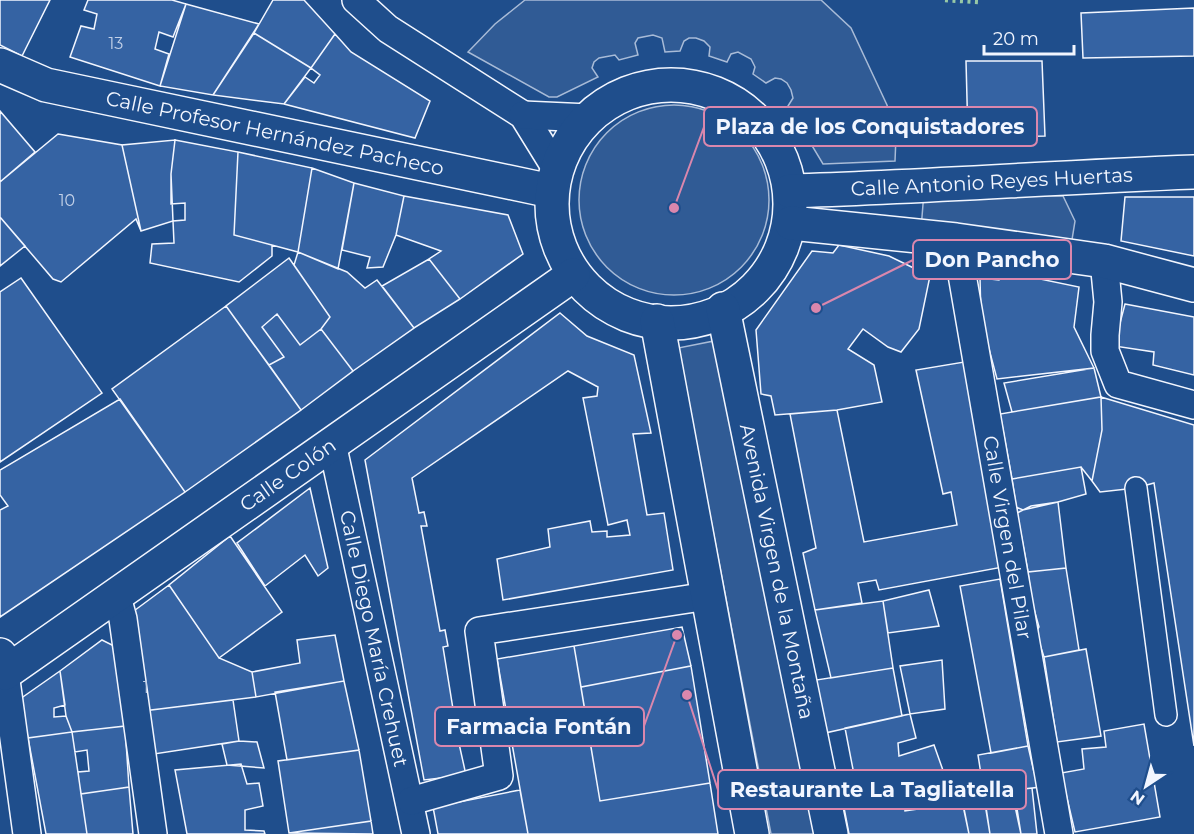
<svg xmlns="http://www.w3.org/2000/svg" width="1194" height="834" font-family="Montserrat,sans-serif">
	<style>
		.built { fill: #305b95; stroke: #a8bbd7; stroke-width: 1.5 }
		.building { fill: #3563a3; stroke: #f2f6ff; stroke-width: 1.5 }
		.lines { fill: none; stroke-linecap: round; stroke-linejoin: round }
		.pedestrian-casing { stroke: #f2f6ff; stroke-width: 24 }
		.minor-casing { stroke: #f2f6ff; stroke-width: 30 }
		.secondary-casing { stroke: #f2f6ff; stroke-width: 36 }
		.pedestrian { stroke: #1f4e8c; stroke-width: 21 }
		.minor { stroke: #1f4e8c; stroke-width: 27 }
		.secondary { stroke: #1f4e8c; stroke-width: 33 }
		.hedge { stroke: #97c8a6; stroke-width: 4.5; stroke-dasharray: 3 4.5; stroke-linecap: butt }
		.labels { text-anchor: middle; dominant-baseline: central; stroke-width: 4.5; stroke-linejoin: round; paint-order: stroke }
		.number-label { font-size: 16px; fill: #c3d1e8 }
		.street-label { font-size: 20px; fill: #f2f6ff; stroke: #1f4e8c }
		.leader { fill: none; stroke: #da87ad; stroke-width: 2 }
		.callout-dot { fill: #da87ad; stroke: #1f4e8c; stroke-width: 2 }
		.callout { fill: #1f4e8c; stroke: #da87ad; stroke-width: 2 }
		.callout-label { font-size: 21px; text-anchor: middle; font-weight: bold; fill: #f2f6ff }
	</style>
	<rect width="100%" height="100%" fill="#1f4e8c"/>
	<path class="built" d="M525,0H821L851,28L887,105L896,137L895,161L823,164L811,144L820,138L822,130L821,123L810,113H803L796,117L788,106L793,98L791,90L787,83L781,79L775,78L766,83L753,74L755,67L751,59L738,52L731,54L727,62L709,56L710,47L704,41L696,38H689L684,41L680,51L665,52L662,38L653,35L638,38L635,43L638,55L619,60L615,55L599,58L594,62L592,68L598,77L557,97H549L468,52L495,24Z
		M579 200a95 95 0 1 1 190 0a95 95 0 1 1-190 0Z
		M924,192L1063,196L1075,221L1070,252L921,229Z
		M714,341L822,834H771L678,348Z"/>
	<path class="building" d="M0,0H50L22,56L0,45Z
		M88,0H172L186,4L173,37L159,32L155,49L169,54L160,86L70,57L81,26L94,29L97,14L84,10Z
		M273,0H304L335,34L311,68L254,33Z
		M186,4L259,24L213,95L160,86Z
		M1194,8V56L1083,58L1081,13Z
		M254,33L311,68L284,104L213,95Z
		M335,34L351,52L430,101L415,138L284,104L305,77L314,83L320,75L311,68Z
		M966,61H1042L1045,136L968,137Z
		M0,111L35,152L0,182Z
		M58,134L122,145L141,231L136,219L61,282L53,279L0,217V182Z
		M175,140L238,152L234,235L272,245V256L239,282L150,263L152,244L174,243L173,221L185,220V203L171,204V174Z
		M175,140L171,174L173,221L141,231L122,145Z
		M238,152L312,168L298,252L234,235Z
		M312,168L354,183L338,269L298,252Z
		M354,183L404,196L396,235L383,267L367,268L370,257L342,250Z
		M404,196L508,215L523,254L460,299L429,259L441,251L396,235Z
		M1125,197H1194V256L1121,241Z
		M0,217L25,246L0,266Z
		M839,245L889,256L930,276L919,329L901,352L888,347L863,329L848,349L874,365L882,402L837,410L775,415L771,396L761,394L756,330L812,251L833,253Z
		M298,252L347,272L365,288L377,280L414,328L353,371L321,329L330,317L294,265Z
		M289,258L330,317L321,329L300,345L277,314L262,327L284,357L269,365L226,306Z
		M429,259L460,299L414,328L382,286Z
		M1006,272L1079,287L1074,327L1094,368L997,379L981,319L980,278L999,280Z
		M21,278L102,393L0,462V292Z
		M1125,304L1194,317V375L1153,365L1154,352L1114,346Z
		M226,306L301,410L185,492L112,389Z
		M560,313L587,336L634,355L651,433L633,434L647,515L664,513L673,570L503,600L497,559L550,547L548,529L590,521L592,532L607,531V537L630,535L627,520L608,525L583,398L597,396L598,387L568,371L412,478L419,513L424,512L427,526H421L440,631L445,630L448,646L443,647L454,715H460L462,729L456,730L466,775L424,780L365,460Z
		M277,314L300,345L321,329L353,371L301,410L269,365L284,357L262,327Z
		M964,362L1003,567L879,590L876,580L858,583L862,603L815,610L803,553L816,548L790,414L837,410L864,542L957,525L951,492L943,494L916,370Z
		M1094,368L1101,397L1012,412L1004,383Z
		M1101,397L1102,430L1092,481L1081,467L1012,479L1000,414Z
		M1101,397L1194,425V746L1154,483L1136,488L1100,492L1092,481L1102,430Z
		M120,399L185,492L0,617V510L8,506L0,495V470Z
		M1081,467L1086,494L1058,502L1031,506L1017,513L1012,479Z
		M310,488L328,568L318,576L305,555L265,586L237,543Z
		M1058,502L1066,568L1028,572L1016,507L1023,510Z
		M230,536L282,612L219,658L169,585Z
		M1066,568L1079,650L1044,657L1036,632L1039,627L1032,602L1028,572Z
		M1000,579L1028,746L991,753L960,586Z
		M169,585L219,658L252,672L256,697L135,712L123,619Z
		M929,590L939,626L888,633L883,601Z
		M883,601L893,668L831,678L815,610Z
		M682,627L691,666L581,687L574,646Z
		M335,635L344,681L256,697L252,672L300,663L297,640Z
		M102,640L116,647L125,726L72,732L66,716L60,671Z
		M574,646L600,801L710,783L718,834H528L497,659Z
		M1086,649L1101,736L1057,742L1044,657Z
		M942,660L945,709L910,714L900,666Z
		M691,666L710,783L600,801L581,687Z
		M893,668L902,716L825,733L816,680Z
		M60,671L65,705L54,708V717L66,716L72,732L28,738L20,699Z
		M344,681L359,750L287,760L275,692Z
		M233,700L239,741L141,756L135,712Z
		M910,714L916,738L898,743L899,756L934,745L945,776L926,781L857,790L845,728Z
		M1144,724L1160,817L1075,832L1061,773L1084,769L1082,749L1106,747L1104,731Z
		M125,726L129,787L81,794L78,772L89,771L87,750L75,752L72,732Z
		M72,732L87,834H46L28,738Z
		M239,741L257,742L264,768L227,765L222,744Z
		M1028,746L1034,772L1041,787L1014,790L1010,783L983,787L978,755Z
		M359,750L371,821L289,833L278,761Z
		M241,764L247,784L259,783L263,806L245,810V830L264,831L265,834H187L175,770Z
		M957,773L969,834H849L841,792L902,784L905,811L933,807L926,781Z
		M1010,783L1021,834H990L983,787Z
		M129,787L133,834H87L81,794Z
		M1032,788L1037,834H1021L1014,790Z
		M520,790L528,834H438L433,807Z
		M984,798L990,834H969L962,801Z
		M371,821L373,834L289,833Z"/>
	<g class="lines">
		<g class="pedestrian-casing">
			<path id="pedestrian" d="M1136,488L1166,715"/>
		</g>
		<g class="minor-casing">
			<g id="minor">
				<path d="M356,0L388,29L523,115L557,170"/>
				<path d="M523,115L589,118"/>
				<path id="s1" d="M956,240L1059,834"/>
				<path d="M1104,261L1108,302L1105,335V351L1118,384L1194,405"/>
				<path id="s2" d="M332,443L416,834"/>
				<path d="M116,593L123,619L153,834"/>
				<path d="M5,673L27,834"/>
				<path d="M411,801L499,776L479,631L708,596"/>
			</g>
		</g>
		<g class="secondary-casing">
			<g id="secondary">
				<path id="s3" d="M0,65L46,85L551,191"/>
				<circle cx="671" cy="204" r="119"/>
				<path id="s4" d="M790,191C925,187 1059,177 1194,172"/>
				<path d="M791,223L956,240L1104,261L1194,285"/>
				<path id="s5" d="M723,309L831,834"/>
				<path d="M657,321L752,834"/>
				<path id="s6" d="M0,655L5,673L573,275"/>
			</g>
		</g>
		<use href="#pedestrian" class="pedestrian"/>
		<use href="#minor" class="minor"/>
		<use href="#secondary" class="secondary"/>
		<path class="hedge" d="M945,0L978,2"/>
	</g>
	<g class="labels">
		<g class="number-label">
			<text x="116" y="43">13</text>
			<text x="67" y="200">10</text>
			<text x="146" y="687">1</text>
		</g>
		<g class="street-label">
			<text stroke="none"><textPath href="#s3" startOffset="284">Calle Profesor Hernández Pacheco</textPath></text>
			<text stroke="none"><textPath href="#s4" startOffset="202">Calle Antonio Reyes Huertas</textPath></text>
			<text stroke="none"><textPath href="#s6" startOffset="364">Calle Colón</textPath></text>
			<text stroke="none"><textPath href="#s1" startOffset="302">Calle Virgen del Pilar</textPath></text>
			<text stroke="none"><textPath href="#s5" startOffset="268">Avenida Virgen de la Montaña</textPath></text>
			<text stroke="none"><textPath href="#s2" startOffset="200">Calle Diego María Crehuet</textPath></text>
		</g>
	</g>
	<path class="leader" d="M674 208L704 127M816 308L913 260M677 635L644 726M687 695L718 790"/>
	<g class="callout-dot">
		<circle cx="674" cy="208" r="6"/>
		<circle cx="816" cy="308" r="6"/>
		<circle cx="677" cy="635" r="6"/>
		<circle cx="687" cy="695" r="6"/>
	</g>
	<g class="callout">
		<rect x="704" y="107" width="333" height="39" rx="6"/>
		<rect x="913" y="240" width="158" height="39" rx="6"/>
		<rect x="435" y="707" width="209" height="39" rx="6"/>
		<rect x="718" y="770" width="308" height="39" rx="6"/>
	</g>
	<g class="callout-label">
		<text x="870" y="134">Plaza de los Conquistadores</text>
		<text x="992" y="267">Don Pancho</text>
		<text x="539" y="734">Farmacia Fontán</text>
		<text x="872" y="797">Restaurante La Tagliatella</text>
	</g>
	<g transform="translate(1146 786) rotate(216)" stroke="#1f4e8c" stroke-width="4.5" paint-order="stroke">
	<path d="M0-4.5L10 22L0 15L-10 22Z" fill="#f2f6ff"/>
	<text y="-9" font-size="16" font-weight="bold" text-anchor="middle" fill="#f2f6ff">N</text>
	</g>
	<path d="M984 45v9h90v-9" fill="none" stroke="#f2f6ff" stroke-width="3"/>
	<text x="993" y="45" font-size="18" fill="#f2f6ff" stroke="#1f4e8c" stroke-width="4.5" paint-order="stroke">20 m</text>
</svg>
